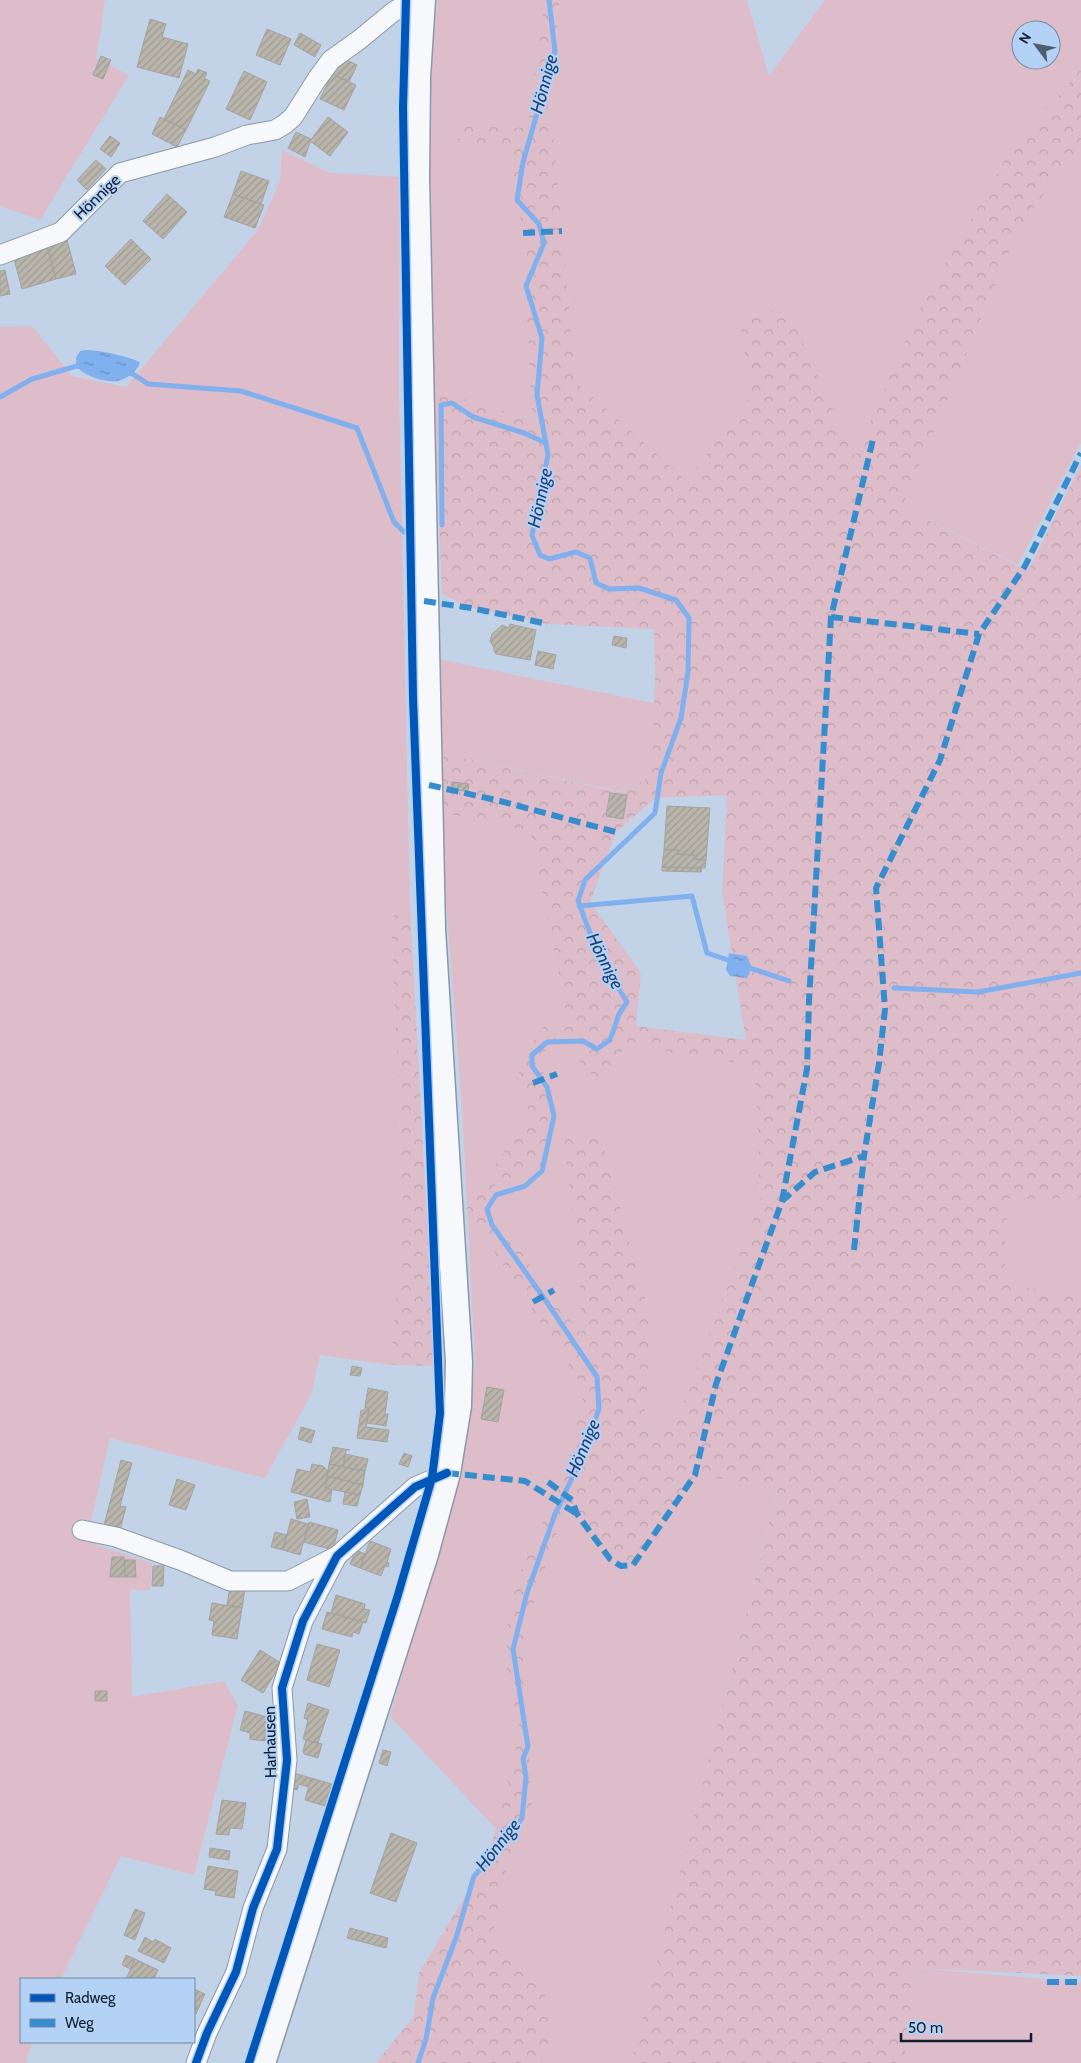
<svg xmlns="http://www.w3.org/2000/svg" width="1081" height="2063" font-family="Cabin,sans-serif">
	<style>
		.grass { fill: #ddbdc9; fill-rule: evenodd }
		.forest { fill: url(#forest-crowns); fill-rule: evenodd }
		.water { fill: url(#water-ripples) }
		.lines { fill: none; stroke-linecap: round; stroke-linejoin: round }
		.stream { stroke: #80b0ed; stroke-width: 5 }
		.building { fill: url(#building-hatch); stroke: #a2a3a2 }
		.minor-casing { stroke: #8a98a8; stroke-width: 21 }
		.secondary-casing { stroke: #8a98a8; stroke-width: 29 }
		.path { stroke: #c5cad0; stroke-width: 3; stroke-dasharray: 2.5 4; stroke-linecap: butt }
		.minor { stroke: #f6f8fb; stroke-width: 19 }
		.secondary { stroke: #f6f8fb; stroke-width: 26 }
		.quiet { stroke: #368dcd; stroke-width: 6; stroke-dasharray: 12 6; stroke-linecap: butt }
		.cycleway-casing { stroke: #b4d1f6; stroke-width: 11 }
		.cycleway { stroke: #0057b8; stroke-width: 8 }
		.labels { text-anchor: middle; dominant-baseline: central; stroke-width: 4; stroke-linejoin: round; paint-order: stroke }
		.street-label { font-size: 16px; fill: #101e2f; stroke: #b4d1f6 }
		.water-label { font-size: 18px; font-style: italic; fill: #184274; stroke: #b4d1f6 }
	</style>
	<defs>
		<pattern id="forest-crowns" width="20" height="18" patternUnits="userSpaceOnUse" patternTransform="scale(1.25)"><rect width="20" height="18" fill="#ddbdc9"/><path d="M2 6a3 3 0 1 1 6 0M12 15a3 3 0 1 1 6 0" fill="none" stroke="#bda2ad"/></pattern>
		<pattern id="water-ripples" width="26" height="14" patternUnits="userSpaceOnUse" patternTransform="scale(1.25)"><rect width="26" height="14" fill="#80b0ed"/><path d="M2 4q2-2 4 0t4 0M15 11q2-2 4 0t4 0" fill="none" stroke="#678fc0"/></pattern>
		<pattern id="building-hatch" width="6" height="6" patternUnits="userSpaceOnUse" patternTransform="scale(1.25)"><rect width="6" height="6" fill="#b9b5ab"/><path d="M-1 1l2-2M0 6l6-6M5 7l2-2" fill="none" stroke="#9e9b93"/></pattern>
	</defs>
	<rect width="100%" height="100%" fill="#c3d3e7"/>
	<path class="grass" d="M0,0H105L96,59L129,75L40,220L0,206Z
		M438,0H545L527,128L455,125L458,140L509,147L523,233L532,419L434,390L428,199L429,75Z
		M559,0H747L769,76L825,0H1081V69L1008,154L915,318L855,459L739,321L752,394L687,481L576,382L551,110ZM1021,30H1051V60H1021Z
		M1081,146V443L1018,565L902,507L1020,226Z
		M282,150L330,173L400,177L399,388L410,907L391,917L403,1209L391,1365L320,1355L311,1395L265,1478L110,1438L90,1525L97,1545L152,1563L150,1590H130L132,1697L224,1681L238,1705L194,1875L121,1856L61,1979H21V2042H32L26,2063H0V327L32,326L72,376L126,387L258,230L280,181Z
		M437,659L654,703L652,778L619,791L443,754Z
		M443,813L530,831L568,1021L517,1065L529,1114L466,1209L582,1386V1402L570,1454L537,1538L516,1580L507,1628L506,1677L520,1732L496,1829L390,1716L462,1465L475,1363L462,1107L443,864Z
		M560,1034L573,1044L626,1045L755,1066L760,1201L677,1420L642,1432L653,1327L602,1140L562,1133L578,1253L583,1334L554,1302L524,1256L485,1204L495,1185L546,1163L550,1095L539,1058Z
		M1081,1198V1298L1004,1283L1006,1199Z
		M695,1475L778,1487L631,2063H542L552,2042L491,1941L510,1853L532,1821L524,1635L565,1506L577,1514L610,1559L633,1565Z
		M915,1968L1081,1982V2063H904Z"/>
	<path class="forest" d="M545,0H559L551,110L576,382L687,481L752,394L739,321L786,306L855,458L915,318L1008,154L1081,69V146L1020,226L902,507L1028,571L1081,464V1198L1007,1199L1004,1283L1081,1298V1976L915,1968L904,2063H631L778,1488L695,1475L633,1565L621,1566L610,1559L577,1514L565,1507L524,1635L532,1821L510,1853L491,1941L543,1980L552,2042L542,2063H376L414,2016L419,1973L486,1861L496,1829L520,1732L506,1677L507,1628L516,1580L537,1538L570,1454L582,1402V1386L466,1209L529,1114L517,1065L543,1027L568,1021L530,831L443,813V754L619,792L652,777L655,675L654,629L548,624L471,608L442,594L434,390L532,419L523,233L509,147L458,140L454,125L527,128ZM727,795L722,892L746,1040L636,1026L641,973L590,902L616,832L655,798ZM560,1034L573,1043L576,1058L600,1084L626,1045L755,1066L760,1201L677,1420L643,1432L653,1327L602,1140L562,1132L578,1253L582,1333L554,1302L524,1256L485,1204L495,1185L546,1163L550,1095L539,1058Z
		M410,907L435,1366L391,1365L403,1209L391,917Z"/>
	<path class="water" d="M86,350C105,351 122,355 140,362C138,371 126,380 116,381C107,383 81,375 77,366C76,363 76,360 76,358L80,351Z
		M729,953L747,956L752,968L747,978L730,976L726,970Z"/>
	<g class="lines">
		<path class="stream" d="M126,373L133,374L148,384L241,391L357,428L394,522L404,532
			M0,397L32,379L77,366L83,367
			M442,525L441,405L452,403L473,417L524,433L546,443
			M579,906L692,896L707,953L734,962
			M747,967L789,981
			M894,988L978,992L1081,973
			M418,2063L426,2039L433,1998L456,1938L474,1876L505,1843L522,1818L526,1777L523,1758L528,1747L513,1649L527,1593L554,1517L583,1454L599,1409L597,1377L546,1301L492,1225L487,1209L496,1195L525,1186L542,1171L554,1116L547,1087L532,1066V1055L547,1042L583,1041L597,1049L610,1040L619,1014L627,1002L599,957L578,901L585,880L655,813L661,773L681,718L688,672L689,618L676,600L639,588L609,589L596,583L590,558L576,552L549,559L540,555L532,535L548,455L537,395L542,338L526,286L544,243L539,224L517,200L523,162L555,51L549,0"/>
	</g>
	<path class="building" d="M150,19L166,24L162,37L188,44L179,78L137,67Z
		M267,29L291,39L280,65L256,55Z
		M300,33L321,45L315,57L294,45Z
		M101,56L111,60L103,79L93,75Z
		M340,57L357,65L349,82L332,74Z
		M198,69L207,73L204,78L210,81L186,130L164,119L188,70L196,74Z
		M244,71L267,82L250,120L226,109Z
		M332,74L356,85L344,110L320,99Z
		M160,117L186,130L177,147L152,134Z
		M328,117L348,132L330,156L310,141Z
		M296,132L311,139L305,157L288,148Z
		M110,136L120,143L111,157L100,149Z
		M96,160L106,169L87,190L77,180Z
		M241,171L269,181L261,204L233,194Z
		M167,194L187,212L163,239L143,221Z
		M233,194L264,205L255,228L224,217Z
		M131,239L151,259L125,285L105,266Z
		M67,240L76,274L56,279L47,246Z
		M47,246L56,279L22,289L13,255Z
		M5,270L10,294L0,296V271Z
		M510,624L536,630L530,660L496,654L494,651V648L490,641L492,634L502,625L509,628Z
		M614,636L627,638L626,648L612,645Z
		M538,651L556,655L553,669L535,665Z
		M452,782L469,784L468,791L451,790Z
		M610,793L627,795L623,819L606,816Z
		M667,806L710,808L706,860L694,859V855L677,854L678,850H664Z
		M664,850H678L677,854L694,855V859L706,860L705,868H701V872V868L662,867Z
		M662,867L701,868V872L662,871Z
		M352,1366L362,1368L360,1376L350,1375Z
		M487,1387L504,1390L498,1422L481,1419Z
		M368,1388L388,1392L385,1414H388L386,1426L367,1423L369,1408L365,1407Z
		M365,1407L369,1408L366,1427L389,1430L387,1442L357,1438L361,1410H365Z
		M301,1427L315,1431L311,1443L298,1439Z
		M333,1447L350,1450H346L343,1467L329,1464Z
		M404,1453L412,1456L408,1467L399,1464Z
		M345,1454L368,1459L365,1471L343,1467Z
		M121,1460L132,1463L120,1506L126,1507L119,1534L103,1529Z
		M312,1464L323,1466L328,1471L325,1488L332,1490L330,1502L291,1492L297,1469L310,1472Z
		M329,1464L365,1471L363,1485L327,1476Z
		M327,1476L363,1485L360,1495L325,1488Z
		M177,1479L195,1485L186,1510L169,1505Z
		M345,1492L360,1495L357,1506L343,1504Z
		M307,1499L310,1517L297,1519L294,1502Z
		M291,1519L308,1524L300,1555L283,1550Z
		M309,1522L338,1530L333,1550L304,1542Z
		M275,1532L287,1535L283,1550L271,1547Z
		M370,1541L391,1549L387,1562L389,1563L388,1567L385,1566L381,1576L360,1568Z
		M356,1550L365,1554L360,1568L350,1564Z
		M112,1557H124L125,1577H110Z
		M125,1560H135L136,1577H125Z
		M153,1566H164L163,1586H152Z
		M230,1587L245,1589L242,1608L227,1605Z
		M336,1595L365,1604L364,1609L370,1610L366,1623L331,1613Z
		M212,1603L242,1608L237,1639L212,1635L214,1621L209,1620Z
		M327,1612L366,1623L363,1622L359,1634L353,1632L352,1637L322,1629Z
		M317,1644L340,1650L329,1687L307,1680Z
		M260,1650L281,1663L263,1693L241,1680Z
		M95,1691H107V1701H95Z
		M308,1703L329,1710L318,1743L303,1739L308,1720L304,1718Z
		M245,1711L271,1718L265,1741L250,1739V1733L240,1730Z
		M306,1740L322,1744L318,1758L304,1754L303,1751Z
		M383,1750L391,1752L387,1766L379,1763Z
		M294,1773L311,1778L308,1787L299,1784L297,1790L290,1788Z
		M311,1778L332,1784L325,1806L305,1800Z
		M222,1800L246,1803L242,1829L230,1828L229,1835L216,1834Z
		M391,1833L417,1843L396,1902L370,1893Z
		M210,1848L230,1851L229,1860L209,1857Z
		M208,1866L238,1871L234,1898L215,1895L216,1891L204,1889Z
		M135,1909L145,1913L135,1940L124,1935Z
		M350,1928L388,1938L386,1948L347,1938Z
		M145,1937L153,1942L155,1939L171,1948L164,1963L138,1951Z
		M126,1955L135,1959L131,1969L122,1965Z
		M135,1959L158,1970L154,1979H126Z
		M194,1989L205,1994L196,2014L194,2013Z"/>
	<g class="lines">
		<g class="minor-casing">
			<path id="minor" d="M0,255L61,232L120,173L215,147L247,135L275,130L285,124L293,117L317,79L331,60L359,40L393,12L413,0
				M82,1530L116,1537L180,1560L230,1581H288L337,1556
				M196,2063L207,2033L236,1972L253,1908L277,1849L287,1760L282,1688L303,1621L337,1556L415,1487L447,1473"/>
		</g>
		<g class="secondary-casing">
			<path id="secondary" d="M262,2063L425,1554L447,1473L458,1406L459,1362L432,929L416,178L417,77L422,0"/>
		</g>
		<path class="path" d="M525,1481L548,1482"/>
		<use href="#minor" class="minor"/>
		<use href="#secondary" class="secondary"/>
		<path class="quiet" d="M523,233L562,231
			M424,601L471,608L548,624
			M831,617L979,634
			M429,785L500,801L616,832
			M533,1083L557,1074
			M782,1201L807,1069L809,1001L831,617L874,435
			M854,1250L864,1156
			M533,1302L554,1290
			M447,1473L525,1481L577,1514
			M548,1482L572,1500L577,1514L610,1559L621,1566L633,1565L695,1475L716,1384L782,1201L815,1172L864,1156L879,1063L885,1009L876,888L940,760L979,634L1025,566L1081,453
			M1047,1982H1081"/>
		<g class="cycleway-casing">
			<path id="cycleway" d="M196,2063L207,2033L236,1972L253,1908L277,1849L287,1760L282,1688L303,1621L337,1556L415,1487L447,1473
				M249,2063L397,1598L432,1478L440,1413L413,698L403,108L406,0"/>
		</g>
		<use href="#cycleway" class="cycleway"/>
	</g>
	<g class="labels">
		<g class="street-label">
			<text transform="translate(97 197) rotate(-44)">Hönnige</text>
			<text transform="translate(270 1742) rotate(-91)">Harhausen</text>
		</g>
		<g class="water-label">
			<text transform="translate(544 84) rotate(-75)">Hönnige</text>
			<text transform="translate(540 498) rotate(-78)">Hönnige</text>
			<text transform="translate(605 961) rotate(63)">Hönnige</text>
			<text transform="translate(583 1448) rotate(-67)">Hönnige</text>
			<text transform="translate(498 1845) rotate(-52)">Hönnige</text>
		</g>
	</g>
	<rect x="20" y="1978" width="175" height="65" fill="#b4d1f6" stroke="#7289a6"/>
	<rect x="30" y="1994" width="25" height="8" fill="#0057b8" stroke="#7289a6"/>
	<text x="65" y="2003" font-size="15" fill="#101e2f">Radweg</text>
	<rect x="30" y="2019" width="25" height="8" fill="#368dcd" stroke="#7289a6"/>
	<text x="65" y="2028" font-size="15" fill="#101e2f">Weg</text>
	<g transform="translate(1036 45) rotate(302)"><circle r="24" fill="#b4d1f6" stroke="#7289a6"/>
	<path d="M0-4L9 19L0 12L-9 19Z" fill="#4f5d6f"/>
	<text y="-8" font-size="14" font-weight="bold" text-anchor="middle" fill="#101e2f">N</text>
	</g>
	<path d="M901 2033v8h130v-8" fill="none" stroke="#101e2f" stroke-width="2.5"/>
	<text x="908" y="2033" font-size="15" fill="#101e2f" stroke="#b4d1f6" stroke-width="4" paint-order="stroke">50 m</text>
</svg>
